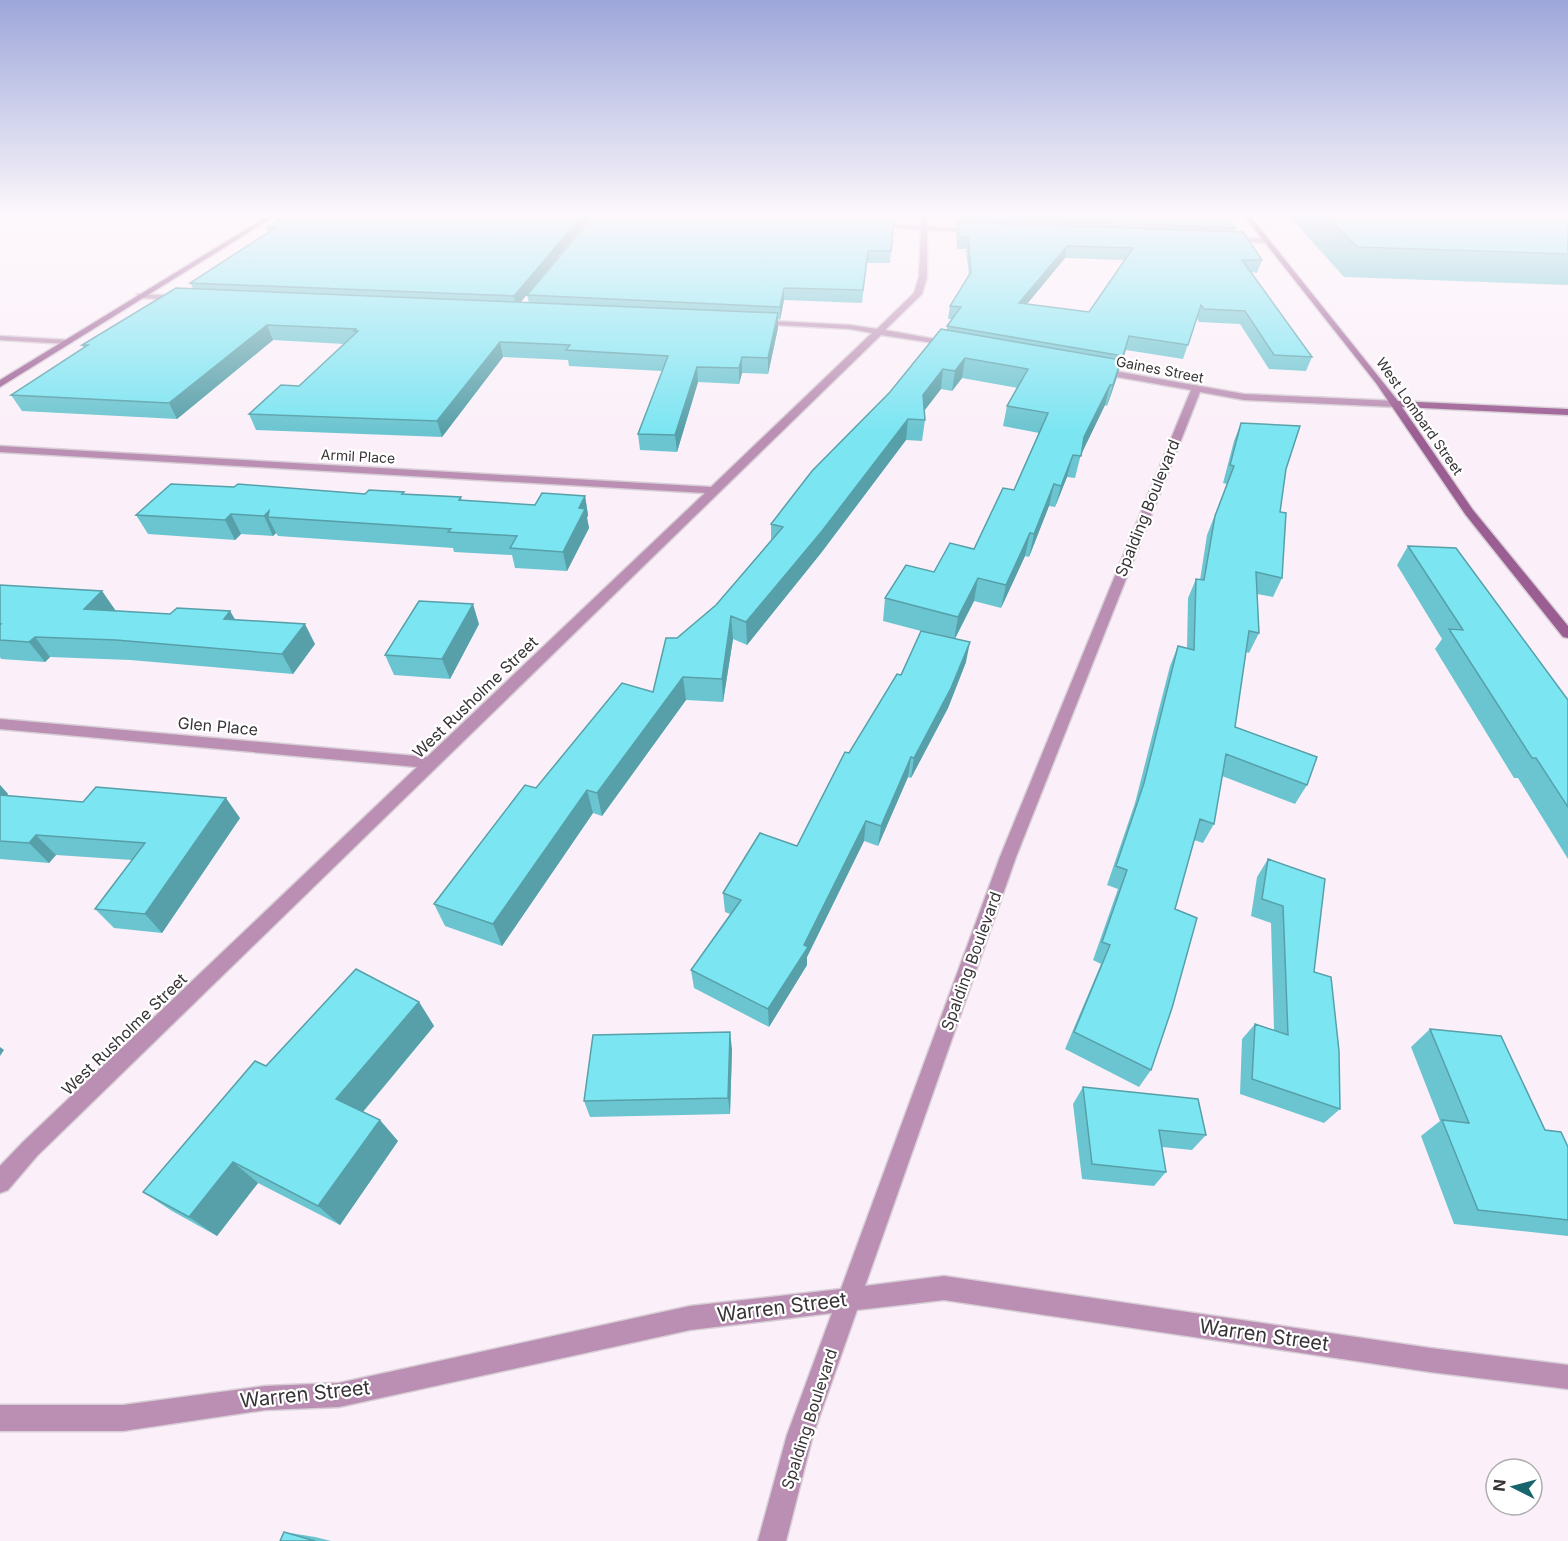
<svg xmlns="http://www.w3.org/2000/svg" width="1568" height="1541" font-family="Inter,sans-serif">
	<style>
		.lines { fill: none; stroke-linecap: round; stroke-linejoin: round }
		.street-casing { stroke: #d8ced6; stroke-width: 3 }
		.secondary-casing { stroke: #d8ced6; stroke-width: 3 }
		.street { fill: #ba8fb3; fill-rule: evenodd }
		.secondary { fill: #9b5e93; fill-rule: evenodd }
		.wall { fill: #6bc5d0; fill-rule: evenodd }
		.shaded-wall { fill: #57a0a9 }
		.building { fill: #7ce5f2; stroke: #57a0a9; stroke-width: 1.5; fill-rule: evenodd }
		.labels { text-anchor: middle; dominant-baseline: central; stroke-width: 4.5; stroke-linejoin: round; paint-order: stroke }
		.far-street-label { font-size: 14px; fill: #373336; stroke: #fff }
		.street-label { font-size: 16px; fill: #373336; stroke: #fff }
		.near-street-label { font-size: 20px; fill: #373336; stroke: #fff }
	</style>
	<rect width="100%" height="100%" fill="#fbf0f9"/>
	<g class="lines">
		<g class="street-casing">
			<path id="street" d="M921,216H927V226L979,230L976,232L927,230V277L922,294L885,330L951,342H954V346L881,335L37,1156L8,1190L0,1193V1166L23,1142L417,767L0,729V719L427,757L705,493L0,452V446L711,487L872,333L850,329L757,324L753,322L754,320L850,325L877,329L914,293L919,277L921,230L871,226L874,224L921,226Z
				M1228,237L1267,239L1270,241L1267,243L1226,240Z
				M137,294L182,296L186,298L182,300L140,298Z
				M0,336L68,340L72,342L68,344L0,340Z
				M1098,368L1244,394L1396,401L1401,404L1396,407L1244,400L1200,392L1016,857L865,1286L944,1276L1430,1348L1568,1365V1389L1430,1372L944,1300L857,1310L813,1435L786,1541H758L787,1435L832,1313L690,1330L339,1407L265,1410L123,1431H0V1405H123L265,1386L339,1383L690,1306L841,1289L1000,857L1191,390L1095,373V369Z"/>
		</g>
		<g class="secondary-casing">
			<path id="secondary" d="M268,216H275L0,387V380Z
				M1244,216H1250L1398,401L1568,409V415L1402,407L1473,510L1568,626V638L1563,637L1465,514L1376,383Z"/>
		</g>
		<use href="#street" class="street"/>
		<use href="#secondary" class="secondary"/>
	</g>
	<path class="wall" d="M594,216H896L894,223L890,263H867L862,303L784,300L780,320L778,319V328L768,374L742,373L739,384L698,382L677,452L640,450L638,434L662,371L569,366L568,360L503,357L442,437L256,430L249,414L299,386L344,344L273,340L177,419L22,411L11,395L84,348L82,345L193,288L190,283L268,233L267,228L278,221V220L590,218L520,302L529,303L527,295Z
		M955,216H1227L1236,228L1234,232L1262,260L1257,273L1251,272L1312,357L1306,371L1269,369L1240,324L1199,322L1197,318L1183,359L1126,350L1107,406L1105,405L1081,454L1075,478L1067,477L1055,507L1049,506L1029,557L1025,556L1001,608L974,601L955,639L966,662L948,708L911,778L908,777L878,846L864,841L807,957V965L769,1027L694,988L691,970L730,914L725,912L723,893L797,846L849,753L901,675L921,631L883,621L885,598L934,572L974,549L1014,490L1039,433L1003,426L1007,406L1018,388L962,378L952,391L941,389L924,411L925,420L922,441L906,440L821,553L747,645L733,639L723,702L686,700L602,816L593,813L502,946L445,926L434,904L536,788L653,692L677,638L716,605L771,540V524L947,330V326L952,319H948L950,306L969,276L966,249H957L956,233L957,225H955ZM1065,258L1124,260L1089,312L1027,304Z
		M1289,216H1568V285L1344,277Z
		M1241,423L1286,469L1280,512L1282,578L1273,597L1257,594L1259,633L1249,653L1246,652L1235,727L1307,785L1295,804L1222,776L1214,824L1203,843L1194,840L1175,909L1151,1070L1139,1087L1065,1049L1101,964L1093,960L1118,889L1107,885L1135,803L1170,666L1178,646L1187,648L1188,598L1196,579L1200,580L1207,535L1227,484L1223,483L1234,441Z
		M365,494H405L461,497L462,501L535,505L585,496L588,515L587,518L589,528L567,571L515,568L512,555L454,552L453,548L278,536L276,533L273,536L241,534L235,540L148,534L136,515Z
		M1408,546L1568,700V859L1518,778H1514L1435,649L1442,639L1397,565Z
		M0,585L102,591L115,611L170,614L230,611L235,619L315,644L293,674L130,660L50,657L45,662L1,659L0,657Z
		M479,624L450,679L394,675L385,655Z
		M0,785L8,794L7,796L240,818L162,933L114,928L95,909L132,860L56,855L49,863L0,859Z
		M1268,859L1314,972L1340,1109L1324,1123L1240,1094L1242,1039L1255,1024L1274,1030L1271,923L1251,916L1257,877Z
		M419,1002L434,1026L363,1112L398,1141L340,1225L258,1183L217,1236L172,1211L143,1192L266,1066Z
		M1430,1029L1545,1130L1568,1147V1236L1454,1224L1421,1136L1440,1121L1411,1047Z
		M732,1049L730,1114L590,1117L584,1101Z
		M1083,1087L1206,1135L1192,1150L1162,1147L1166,1172L1154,1186L1082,1179L1073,1104Z
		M284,1532L315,1537L331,1541H280Z"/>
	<path class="shaded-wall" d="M582,216H590V218L516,308L514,296Z
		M1067,246L1065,258L1017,316L1019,303Z
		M784,288V300L780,320V307Z
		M778,313V328L768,374V358Z
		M267,325L273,340L177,419L169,403Z
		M500,342L503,357L442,437L437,421Z
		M742,357V373L739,384V368Z
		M965,358L962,378L952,391L955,371Z
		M1121,360L1116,380L1107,406L1113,385Z
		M697,367L698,382L677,452L675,435Z
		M943,369L941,389L921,415L923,395Z
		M1110,385L1105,405L1079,459L1084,437Z
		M908,419L906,440L821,553L747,645L746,622Z
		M1073,455L1067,477L1055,507L1061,486Z
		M1054,484L1049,506L1029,557L1034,534Z
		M585,496L588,515L587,518L589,528L567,571L563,552L579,508Z
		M269,511L268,517L276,533L273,536L264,516Z
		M231,514L241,534L235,540L225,520Z
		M1030,533L1025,556L1001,608L1006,585Z
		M978,578L974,601L954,640L958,617Z
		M102,591L116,611L84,609Z
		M473,604L479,624L450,679L442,659Z
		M230,611L241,631L224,619Z
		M731,616L733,639L723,702L722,679Z
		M305,624L315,644L293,674L282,654Z
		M35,637L50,657L45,662L29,642Z
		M970,642L966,662L948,708L911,778L914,758Z
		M683,677L686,700L602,816L597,793Z
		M911,757L908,777L878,846L881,826Z
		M0,785L8,794L0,803Z
		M587,790L593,813L502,946L493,924Z
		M226,798L240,818L162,933L145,914Z
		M866,821L864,841L807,957V965L769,1027L768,1009L804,945Z
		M36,835L56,855L49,863L29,843Z
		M419,1002L434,1026L355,1121L336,1099Z
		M730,1032L732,1049L730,1114L728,1098Z
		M0,1047L4,1050L0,1056Z
		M380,1120L398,1141L340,1225L318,1206Z
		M233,1162L258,1183L217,1236L189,1217Z"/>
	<path class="building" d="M284,216H582L514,296L190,283L275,228H267L280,220H278Z
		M594,216H782L894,220L891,251H868L863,290L784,288L780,307L527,295Z
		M956,216H1227L1236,228L956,217Z
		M1326,216H1568V254L1357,247Z
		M958,222L1243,232L1262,260H1242L1312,357L1274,355L1245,311L1204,309L1201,305L1188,345L1129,336L1123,356L947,326L961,307L950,306L971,272L968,237H959ZM1067,246L1133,248L1089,312L1019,303Z
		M176,288L778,313L768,358L742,357L739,368L697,367L675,435L638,434L668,356L566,350L570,345L500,342L437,421L249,414L281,385L299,386L358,331H354L356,329L267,325L169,403L11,395L88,345H82Z
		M941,329L1121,360L1113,385H1110L1084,437L1081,456L1073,455L1061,486L1054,484L1034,534L1030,533L1006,585L978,578L958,617L885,598L906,565L934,572L950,543L974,549L1003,488L1014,490L1048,413L1007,406L1028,369L965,358L955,371L943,369L923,395L925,420L908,419L822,531L746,622L731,616L722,679L683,677L597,793L587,790L493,924L434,904L525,785L536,788L622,683L653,692L666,638H677L716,605L783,527L771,524L812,471L890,392Z
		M1241,423L1300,426L1286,469L1280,512L1286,513L1282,578L1256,572L1259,633L1249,631L1235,727L1317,757L1307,785L1226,754L1214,824L1200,819L1175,909L1197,918L1172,1008L1151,1070L1074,1032L1110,945L1102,942L1127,870L1116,866L1144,783L1178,646L1194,650L1196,579L1204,580L1215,516L1234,466L1230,465Z
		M171,484L234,487L238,484L365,494L369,490L404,492L402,494L461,497L459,500L535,505L542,493L585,496L579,508L585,509L563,552L510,548L517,536L448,532L451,529L268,517L269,511L264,516L231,514L225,520L136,515Z
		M1408,546L1456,548L1568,700V807L1536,758H1532L1449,629L1463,630Z
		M0,585L102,591L84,609L170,614L177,608L230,611L224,619L305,624L282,654L116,640L35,637L29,642L0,640V625L1,624H0Z
		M419,601L473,604L442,659L385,655Z
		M921,631L970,642L951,688L914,758L911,757L881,826L866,821L804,945L808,947L768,1009L691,970L741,900L723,893L760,833L797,846L845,752L849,753L897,674L901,675Z
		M96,787L226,798L145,914L95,909L145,843L36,835L29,843L0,841V795L83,802Z
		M1268,859L1325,879L1314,972L1331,977L1339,1051L1340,1109L1252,1079L1255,1024L1288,1035L1283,906L1262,899Z
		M356,969L419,1002L336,1099L380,1120L318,1206L233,1162L189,1217L143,1192L255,1061L266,1066Z
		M1430,1029L1501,1036L1545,1130L1561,1132L1568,1147V1220L1478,1210L1442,1120L1469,1123Z
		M730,1032L728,1098L584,1101L593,1035Z
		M1083,1087L1198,1099L1206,1135L1159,1130L1166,1172L1092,1164Z
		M284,1532L315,1541H280Z"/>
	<linearGradient id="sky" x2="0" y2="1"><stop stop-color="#9da6da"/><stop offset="0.5" stop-color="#fdf8fc"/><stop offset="1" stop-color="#fdf8fc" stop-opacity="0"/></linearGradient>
	<rect width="1568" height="431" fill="url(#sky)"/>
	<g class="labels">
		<g class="far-street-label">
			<text transform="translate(1160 369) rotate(11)">Gaines Street</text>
			<text transform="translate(1420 416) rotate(55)">West Lombard Street</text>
			<text transform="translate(358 456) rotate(3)">Armil Place</text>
		</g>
		<g class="street-label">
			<text transform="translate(1147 508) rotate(-68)">Spalding Boulevard</text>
			<text transform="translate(475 697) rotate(-44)">West Rusholme Street</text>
			<text transform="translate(218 726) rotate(5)">Glen Place</text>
			<text transform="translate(971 961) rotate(-70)">Spalding Boulevard</text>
			<text transform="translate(124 1034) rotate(-44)">West Rusholme Street</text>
			<text transform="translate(809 1419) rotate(-72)">Spalding Boulevard</text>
		</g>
		<g class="near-street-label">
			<text transform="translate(782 1307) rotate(-7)">Warren Street</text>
			<text transform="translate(1264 1335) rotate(8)">Warren Street</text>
			<text transform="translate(305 1394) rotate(-6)">Warren Street</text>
		</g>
	</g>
	<g transform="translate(1514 1487) rotate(276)"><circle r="28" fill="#ffffff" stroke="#afadaf" stroke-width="1.5"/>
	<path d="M0-4.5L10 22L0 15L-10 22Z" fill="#18656d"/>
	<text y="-9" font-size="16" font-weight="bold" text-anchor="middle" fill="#373336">N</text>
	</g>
</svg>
